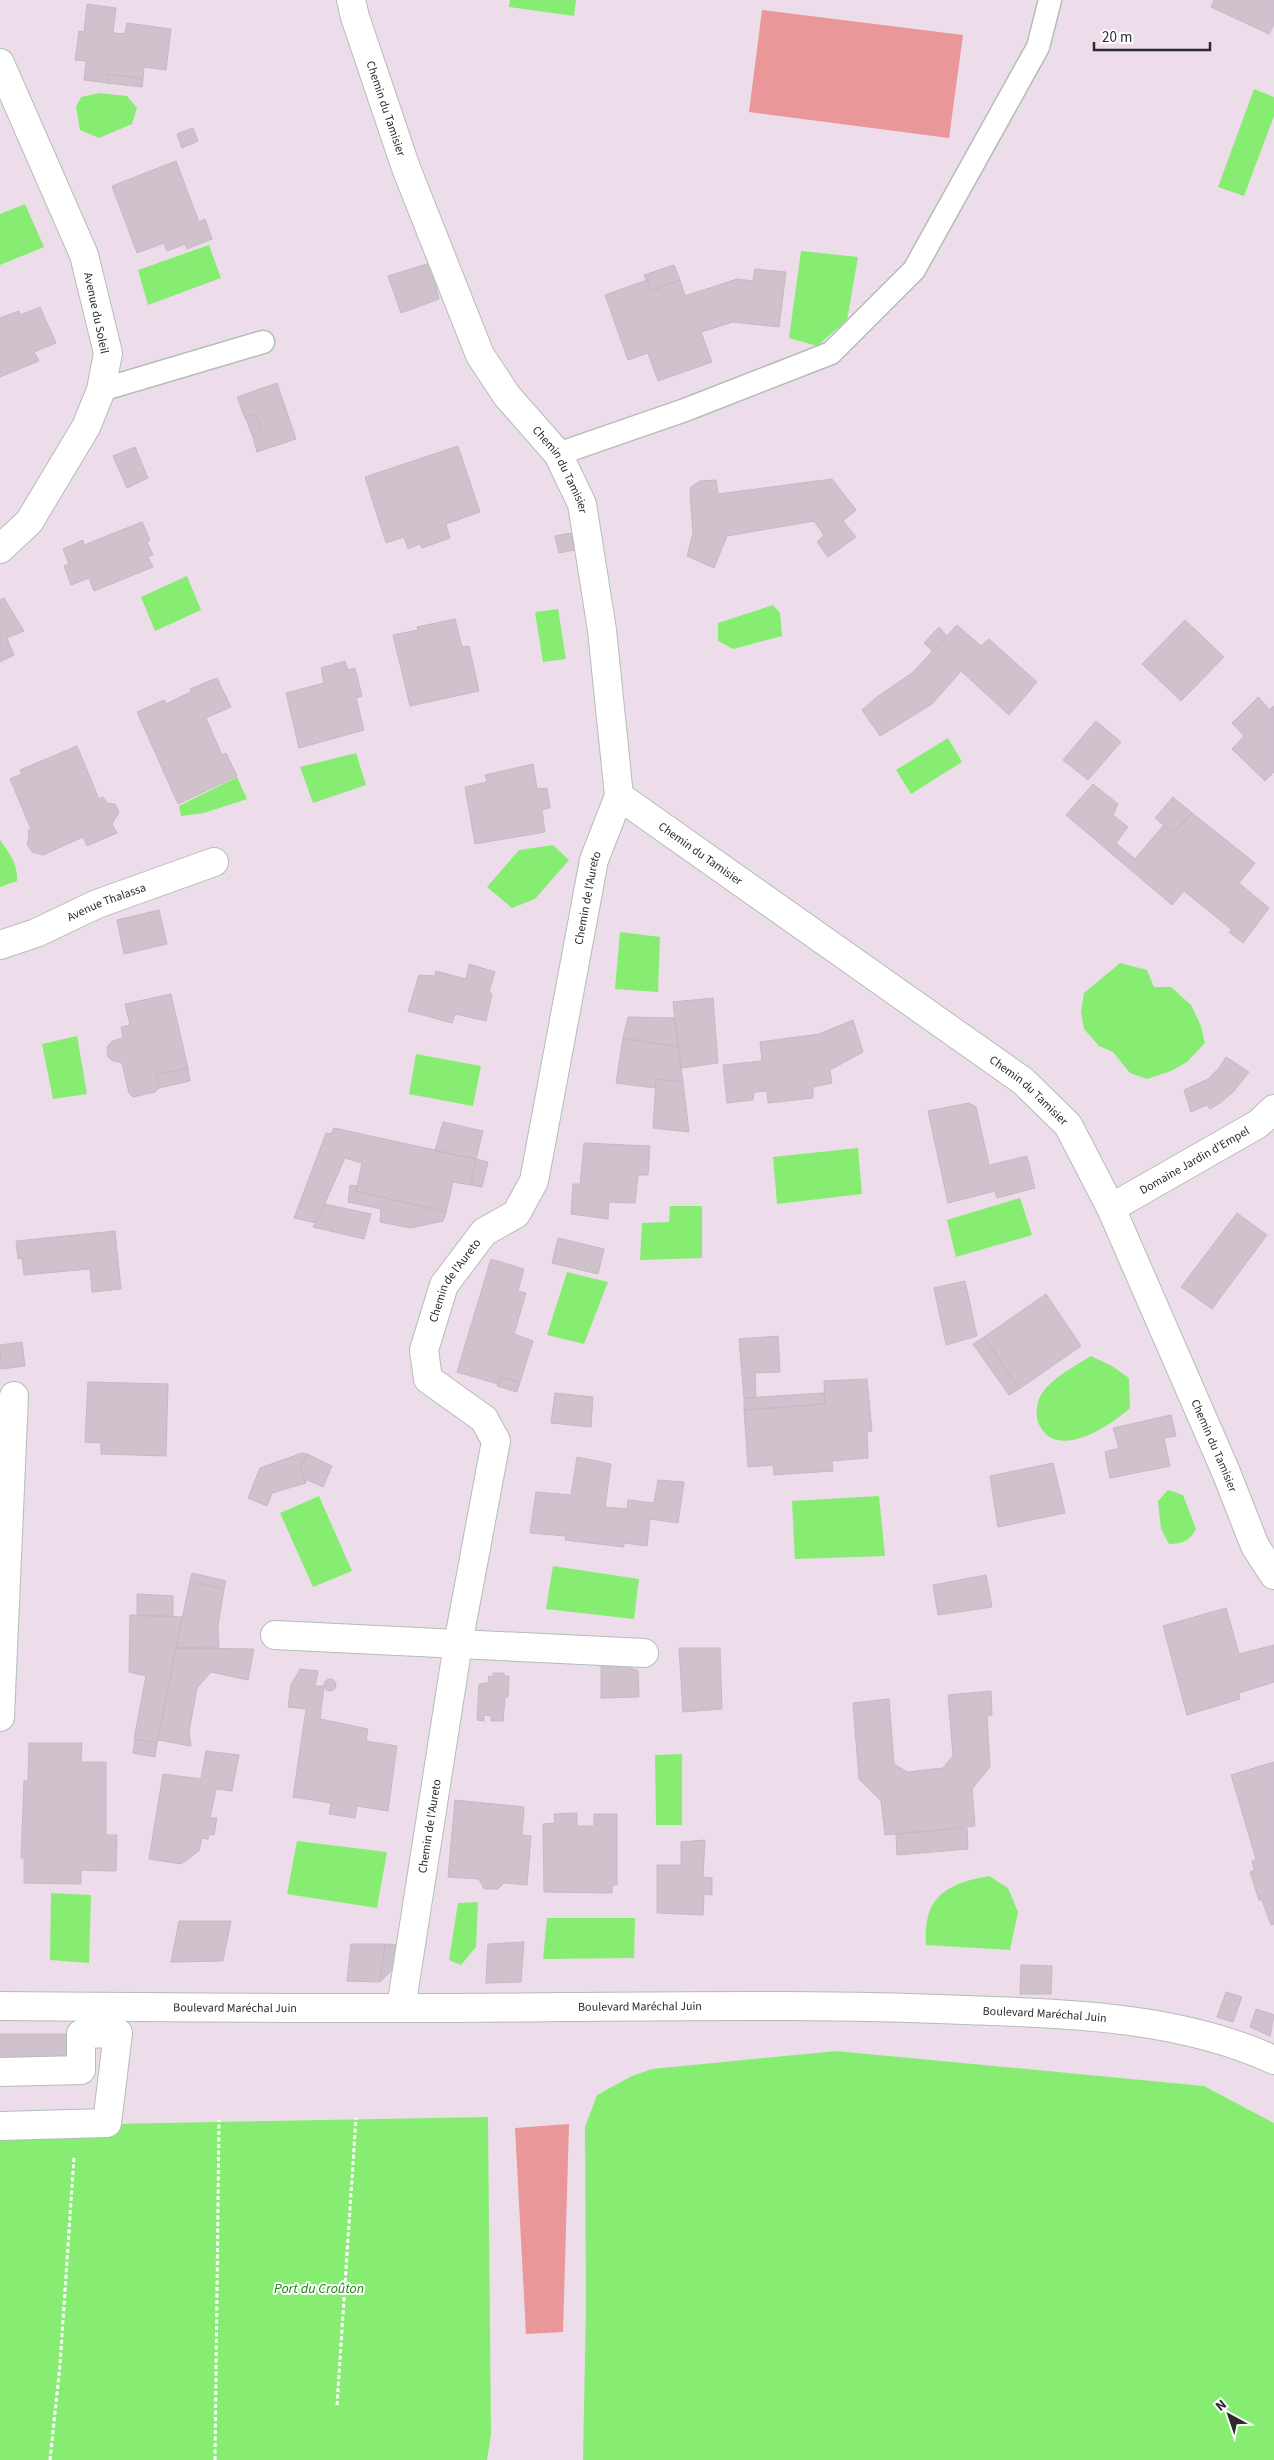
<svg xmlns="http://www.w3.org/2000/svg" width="1274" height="2460" font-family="'Source Sans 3',sans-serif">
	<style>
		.pitch { fill: #e99798 }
		.water { fill: #87ed72 }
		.building { fill: #cfc2cd; stroke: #c8b7c5 }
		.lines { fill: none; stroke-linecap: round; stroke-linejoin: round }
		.lane-casing { stroke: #b1beb6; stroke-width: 25 }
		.street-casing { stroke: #b1beb6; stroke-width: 30 }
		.secondary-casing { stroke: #b1beb6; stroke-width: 30 }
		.path { stroke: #fff; stroke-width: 3; stroke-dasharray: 4 2.5; stroke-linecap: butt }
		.lane { stroke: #fff; stroke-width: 22 }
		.street { stroke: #fff; stroke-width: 28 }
		.secondary { stroke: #fff; stroke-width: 28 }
		.labels { text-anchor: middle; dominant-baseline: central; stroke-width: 4; stroke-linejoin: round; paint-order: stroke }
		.street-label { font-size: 12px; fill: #2b2b2b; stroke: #fff }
		.water-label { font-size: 14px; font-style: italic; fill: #1b860f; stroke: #fff }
	</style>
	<rect width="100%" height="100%" fill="#edddeb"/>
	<path class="pitch" d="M762,10L963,35L949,138L749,112Z
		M569,2124L563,2332L526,2334L515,2128Z"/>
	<path class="water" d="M510,0H576L574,16L509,7Z
		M1254,89L1274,97V116L1244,196L1218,187Z
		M99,93L127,96L137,108L132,124L99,138L80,130L76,107L81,97Z
		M25,204L44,247L0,265V214Z
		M209,245L221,278L148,305L138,270Z
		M801,251L858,257L847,320L817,346L789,338Z
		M187,576L201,610L155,631L141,597Z
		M773,605L780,613L782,636L733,649L718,641V623Z
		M558,609L566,659L543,662L535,612Z
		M948,738L962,762L911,794L896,770Z
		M356,753L366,785L313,803L300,767Z
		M237,777L247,799L204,813L181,816L179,806Z
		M0,840C10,854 18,864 17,881L0,887Z
		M553,845L569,860L535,899L512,908L487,887L519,850Z
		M620,932L660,937L658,992L615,989Z
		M1120,963L1147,970L1154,987H1171L1191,1005L1201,1026L1205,1043L1187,1062L1171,1071L1147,1079L1130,1073L1113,1052L1099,1046L1084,1029L1081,1012L1084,993Z
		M77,1036L87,1094L53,1099L42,1044Z
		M416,1054L481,1066L473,1106L409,1094Z
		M858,1148L862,1194L777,1204L773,1157Z
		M1020,1198L1032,1235L956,1257L947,1220Z
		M670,1206H702V1258L640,1260L642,1223L669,1222Z
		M567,1272L608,1282L584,1344L547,1335Z
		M1091,1356L1112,1366L1129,1378L1130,1408C1109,1427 1054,1463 1038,1422C1035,1414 1037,1400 1042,1393C1053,1377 1075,1366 1091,1356Z
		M1168,1490L1183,1495L1196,1529C1190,1541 1182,1544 1169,1544L1161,1529L1158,1501Z
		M319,1496L352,1571L313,1587L280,1513Z
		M879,1496L885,1556L795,1559L792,1501Z
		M553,1566L639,1579L634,1619L546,1609Z
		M682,1754V1825H656L655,1755Z
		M297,1841L387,1852L377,1908L287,1894Z
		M989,1876L1008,1888L1018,1912L1010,1950L926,1945C923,1897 945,1884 989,1876Z
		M51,1893L91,1895L89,1963L50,1960Z
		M478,1902L476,1947L461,1965L449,1960L458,1903Z
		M547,1918H635L634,1958L543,1959Z
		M836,2051L1204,2086L1274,2123V2460H583L586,2305L585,2127L597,2095L632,2076L652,2069Z
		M488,2117L491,2435L487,2460H0V2126Z"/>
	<path class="building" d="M1214,0H1274V24L1269,34L1211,7Z
		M87,4L116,8L113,33L125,34L127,23L171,29L166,70L144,67L143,79L108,74L107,83L84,80L86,61L75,60L79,31L84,32Z
		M108,74L143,79L142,87L107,83Z
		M193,128L198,141L182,148L177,134Z
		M176,161L199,222L205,219L212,239L187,249L185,244L167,251L164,243L137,253L112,186Z
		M430,263L439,299L401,313L388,276Z
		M674,265L680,280L651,291L644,275Z
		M755,269L786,272L779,327L733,322L701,332L712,362L658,381L648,353L628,360L605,295L647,280L651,291L680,280L685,296L737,279L753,281Z
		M40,307L56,343L34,352L39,361L0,377V318L19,311L20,315Z
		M277,383L296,439L257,452L253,437L261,428L256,414L245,418L237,397Z
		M256,414L261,428L253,437L245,417Z
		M458,446L480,512L446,524L450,538L422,548L420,544L408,549L404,537L386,543L365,477Z
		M135,447L148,478L127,488L113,456Z
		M832,479L856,510L843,521L856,537L828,557L817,542L824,535L814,521L727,536L714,568L687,556L693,533L690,493L691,487L700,481L716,480L718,494Z
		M142,522L150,540L147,542L153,555L148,557L153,567L94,591L89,578L71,585L64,566L69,564L63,549L83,540L84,545Z
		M571,533L574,550L559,553L555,536Z
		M4,598L24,631L7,638L14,655L0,662V600Z
		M455,619L462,647L469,646L479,691L410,706L393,635L418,630L417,627Z
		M1185,620L1224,657L1181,701L1142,664Z
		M957,625L981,646L989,639L1037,682L1009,715L961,671L932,704L880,736L862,710L877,697L912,673Z
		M939,627L946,635L932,651L924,643Z
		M345,661L348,670L355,668L362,696L356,698L364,730L299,748L286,693L324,683L321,668Z
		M217,678L231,707L206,718L222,755L226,753L237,776L178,804L137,712L164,700L166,704L191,692L190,689Z
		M1258,697L1270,710L1273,706L1274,708V772L1265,781L1232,749L1244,736L1232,723Z
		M1096,721L1121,742L1088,780L1063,760Z
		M77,746L99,799L103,797L107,803L115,804L119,812L112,824L117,833L87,846L83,837L43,855L32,852L27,844L29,838L28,831L31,829L10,779L22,774L20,770Z
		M533,764L537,789L547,788L550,808L542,810L545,832L475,844L465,787L487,782L485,775Z
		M1093,784L1118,804L1113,815L1128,827L1116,843L1135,859L1163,826L1173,833L1192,813L1255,863L1239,883L1269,908L1243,943L1229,932L1232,930L1184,891L1172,905L1066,815Z
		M1173,797L1192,813L1173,833L1155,818Z
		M159,910L167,944L124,954L117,920Z
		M469,964L495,972L489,992L492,994L486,1021L455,1014L452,1023L408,1011L419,975L435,976L436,971L466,979Z
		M171,994L188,1068L156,1075L159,1088L155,1092L133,1097L129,1093L122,1063L111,1060L108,1057L107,1047L112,1041L123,1038L121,1027L130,1025L125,1004Z
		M713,998L718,1063L681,1068L673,1002Z
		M628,1017L674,1018L678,1047L623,1038Z
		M853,1020L863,1052L830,1070L832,1083L813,1087V1098L768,1103L767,1091L754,1092L753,1100L727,1103L723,1065L762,1061L760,1042L819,1034Z
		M623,1038L678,1047L683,1082L656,1079L655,1088L616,1083Z
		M1226,1057L1249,1072L1233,1092L1220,1103L1210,1109L1207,1105L1191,1112L1184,1090L1208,1079L1219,1068Z
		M188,1068L190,1081L159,1088L156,1075Z
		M656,1079L683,1082L689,1132L653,1128Z
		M969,1103L976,1107L989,1165L1027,1156L1035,1188L997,1198L995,1191L948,1203L928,1111Z
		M443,1122L483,1131L476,1159L435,1151Z
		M334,1128L476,1159L471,1185L453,1182L446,1212L356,1191L362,1163L345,1158L316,1223L294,1218L326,1133L331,1134Z
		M584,1143L650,1146L648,1175H638L635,1203L609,1202L608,1219L571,1214L573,1184H580Z
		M476,1159L488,1162L482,1187L471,1185Z
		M350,1185L357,1186L356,1191L446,1212L443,1221L411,1228L380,1222L381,1209L348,1202Z
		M325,1204L371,1214L364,1239L313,1227Z
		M1237,1213L1267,1235L1212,1309L1181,1287Z
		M115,1231L121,1289L92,1292L90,1269L24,1275L22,1258L18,1259L16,1241Z
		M558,1238L604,1249L598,1274L552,1263Z
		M491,1259L524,1269L518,1291L526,1293L514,1334L533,1341L520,1382L500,1377L498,1384L457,1372Z
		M965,1281L977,1336L946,1345L934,1288Z
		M1046,1294L1081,1346L1019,1389L984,1337Z
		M778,1336L780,1372L755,1373L756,1397L744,1398L739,1339Z
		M984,1337L1019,1389L1009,1395L973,1344Z
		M22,1342L25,1366L1,1369L0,1345Z
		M500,1377L520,1382L517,1392L497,1386Z
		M867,1379L872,1431L867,1432L868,1458L832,1461L833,1471L774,1475L773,1465L748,1467L744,1410L825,1404L824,1381Z
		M88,1382L168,1384L166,1456L101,1454V1443L85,1442Z
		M555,1393L593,1397L591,1427L551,1423Z
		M824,1393L825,1404L744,1410V1398Z
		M1171,1415L1176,1436L1164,1438L1170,1466L1110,1478L1105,1452L1119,1448L1113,1428Z
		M302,1453L307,1454L300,1467L306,1483L272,1493L267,1506L248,1498L260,1468Z
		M307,1454L332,1466L323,1487L307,1480L305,1482L300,1467Z
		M577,1457L611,1464L605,1507L627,1509L628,1500L654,1503L658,1480L684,1482L678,1523L650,1519L647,1546L624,1543V1547L565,1540L566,1536L530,1533L536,1492L571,1495Z
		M1053,1463L1065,1513L998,1527L990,1476Z
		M192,1573L226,1581L224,1589L190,1581Z
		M986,1575L992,1607L938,1615L933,1585Z
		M190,1581L224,1589L218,1625L219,1648H176Z
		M137,1594L173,1596V1616H137Z
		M1226,1608L1239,1654L1274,1645V1682L1239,1693L1240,1699L1187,1715L1163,1626Z
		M130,1615L182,1617L157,1743L134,1739L146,1676L129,1672Z
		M176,1648L254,1649L248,1680L211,1672L197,1688L189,1732L191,1746L158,1740Z
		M679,1648H720L722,1709L683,1712Z
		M601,1664H622L638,1671L639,1697L601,1698Z
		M300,1669L318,1671L315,1686H324L320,1719L368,1729L366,1741L397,1746L388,1811L357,1806L355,1818L329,1814L331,1803L293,1797L306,1709L288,1707L291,1685Z
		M493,1673H504V1676H509L508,1697H505L503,1721H491V1716L484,1715V1721L477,1720L479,1684L488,1683L489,1676L493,1677Z
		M324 1685a6 6 0 1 1 12 0a6 6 0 1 1-12 0Z
		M991,1691L992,1715L987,1716L990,1767L972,1789L975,1826L885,1835L881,1801L859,1779L853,1703L889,1699L894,1764L907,1772L943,1768L953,1756L948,1695Z
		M135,1740L157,1743L155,1757L133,1753Z
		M29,1743H82L81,1762H106V1835H117L116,1871L81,1870V1884L24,1883V1858H21L24,1781H28Z
		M206,1751L239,1755L232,1791L216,1789L210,1818H217L214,1835L209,1834L208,1839L202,1838L199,1851L181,1864L149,1859L163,1774L201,1779Z
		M1274,1762V1924L1271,1925L1262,1900H1259L1250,1872L1254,1870L1252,1861L1256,1859L1231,1775Z
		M455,1800L524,1807L522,1835L531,1836L527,1885L504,1883L498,1889H484L479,1879L448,1877Z
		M577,1813V1826H594V1814H617V1885H612V1893L544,1892L543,1824L555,1823L554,1814Z
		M967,1828L968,1849L897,1855L896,1834Z
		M705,1840L703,1877L712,1878V1895L704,1894L703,1915L657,1913V1865H681V1842Z
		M179,1921H231L223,1961L171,1962Z
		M524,1942L521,1982L486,1983L488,1944Z
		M351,1944H385L380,1982L347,1981Z
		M385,1944L405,1945L393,1969L380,1982Z
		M1021,1965L1052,1966L1051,1994H1020Z
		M1226,1992L1242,1997L1233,2022L1217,2017Z
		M1256,2009L1274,2015L1270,2036L1250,2027Z
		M0,2034H81V2070L0,2072Z"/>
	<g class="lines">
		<g class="lane-casing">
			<path id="lane" d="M101,390L263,342
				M558,454L685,410L831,353L914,270L1038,47L1050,0"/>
		</g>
		<g class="street-casing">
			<g id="street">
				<path id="s1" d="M351,0L355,17L406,168L480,355L507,396L558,454L582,504L602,630L619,796L1023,1081L1068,1125L1111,1208L1226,1472L1255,1546L1274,1575"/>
				<path d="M0,63L84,255L108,353L101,390L86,427L29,522L0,549"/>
				<path id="s2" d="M0,945L36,933L97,904L214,862"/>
				<path id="s3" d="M1111,1208L1258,1124L1274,1109"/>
				<path d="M275,1635L644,1653"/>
				<path d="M0,1717L14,1396"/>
				<path id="s4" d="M401,2008L458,1644L496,1441L484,1419L428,1379L424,1350L444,1285L484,1232L516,1214L534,1181L594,860L619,796"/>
				<path d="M0,2072L81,2070V2034L118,2033L107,2123L0,2126"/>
			</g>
		</g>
		<g class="secondary-casing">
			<g id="secondary">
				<path id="s5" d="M0,2006C187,2007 373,2010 560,2007C695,2006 830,2004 965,2010C1068,2014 1179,2016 1274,2060"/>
			</g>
		</g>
		<path class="path" d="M337,2405L356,2118
			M50,2460L60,2365L74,2157
			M215,2460L219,2120"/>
		<use href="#lane" class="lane"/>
		<use href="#street" class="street"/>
		<use href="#secondary" class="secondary"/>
	</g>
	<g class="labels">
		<g class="street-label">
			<text stroke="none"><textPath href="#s1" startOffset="114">Chemin du Tamisier</textPath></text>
			<text transform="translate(96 313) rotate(78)">Avenue du Soleil</text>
			<text stroke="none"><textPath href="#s1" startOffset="519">Chemin du Tamisier</textPath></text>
			<text stroke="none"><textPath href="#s1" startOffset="954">Chemin du Tamisier</textPath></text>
			<text stroke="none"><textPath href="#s4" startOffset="1195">Chemin de l'Aureto</textPath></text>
			<text stroke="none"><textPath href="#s2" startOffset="115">Avenue Thalassa</textPath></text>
			<text stroke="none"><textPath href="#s1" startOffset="1359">Chemin du Tamisier</textPath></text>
			<text stroke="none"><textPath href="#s3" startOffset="96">Domaine Jardin d'Empel</textPath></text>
			<text stroke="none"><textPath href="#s4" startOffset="775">Chemin de l'Aureto</textPath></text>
			<text stroke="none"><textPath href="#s1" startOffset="1764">Chemin du Tamisier</textPath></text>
			<text stroke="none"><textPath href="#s4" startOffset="184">Chemin de l'Aureto</textPath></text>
			<text stroke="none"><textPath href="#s5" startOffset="640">Boulevard Maréchal Juin</textPath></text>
			<text stroke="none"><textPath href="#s5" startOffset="235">Boulevard Maréchal Juin</textPath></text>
			<text stroke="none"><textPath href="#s5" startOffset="1045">Boulevard Maréchal Juin</textPath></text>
		</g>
		<g class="water-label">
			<text x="319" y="2289">Port du Croûton</text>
		</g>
	</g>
	<g transform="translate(1229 2415) rotate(320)" stroke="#ffffff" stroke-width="4" paint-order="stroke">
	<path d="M0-4L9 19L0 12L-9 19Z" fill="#2b2b2b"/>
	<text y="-8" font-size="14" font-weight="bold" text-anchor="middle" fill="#2b2b2b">N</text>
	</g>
	<path d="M1094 42v8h116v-8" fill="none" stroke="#2b2b2b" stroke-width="2.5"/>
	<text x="1102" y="42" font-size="15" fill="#2b2b2b" stroke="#ffffff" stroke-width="4" paint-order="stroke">20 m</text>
</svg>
